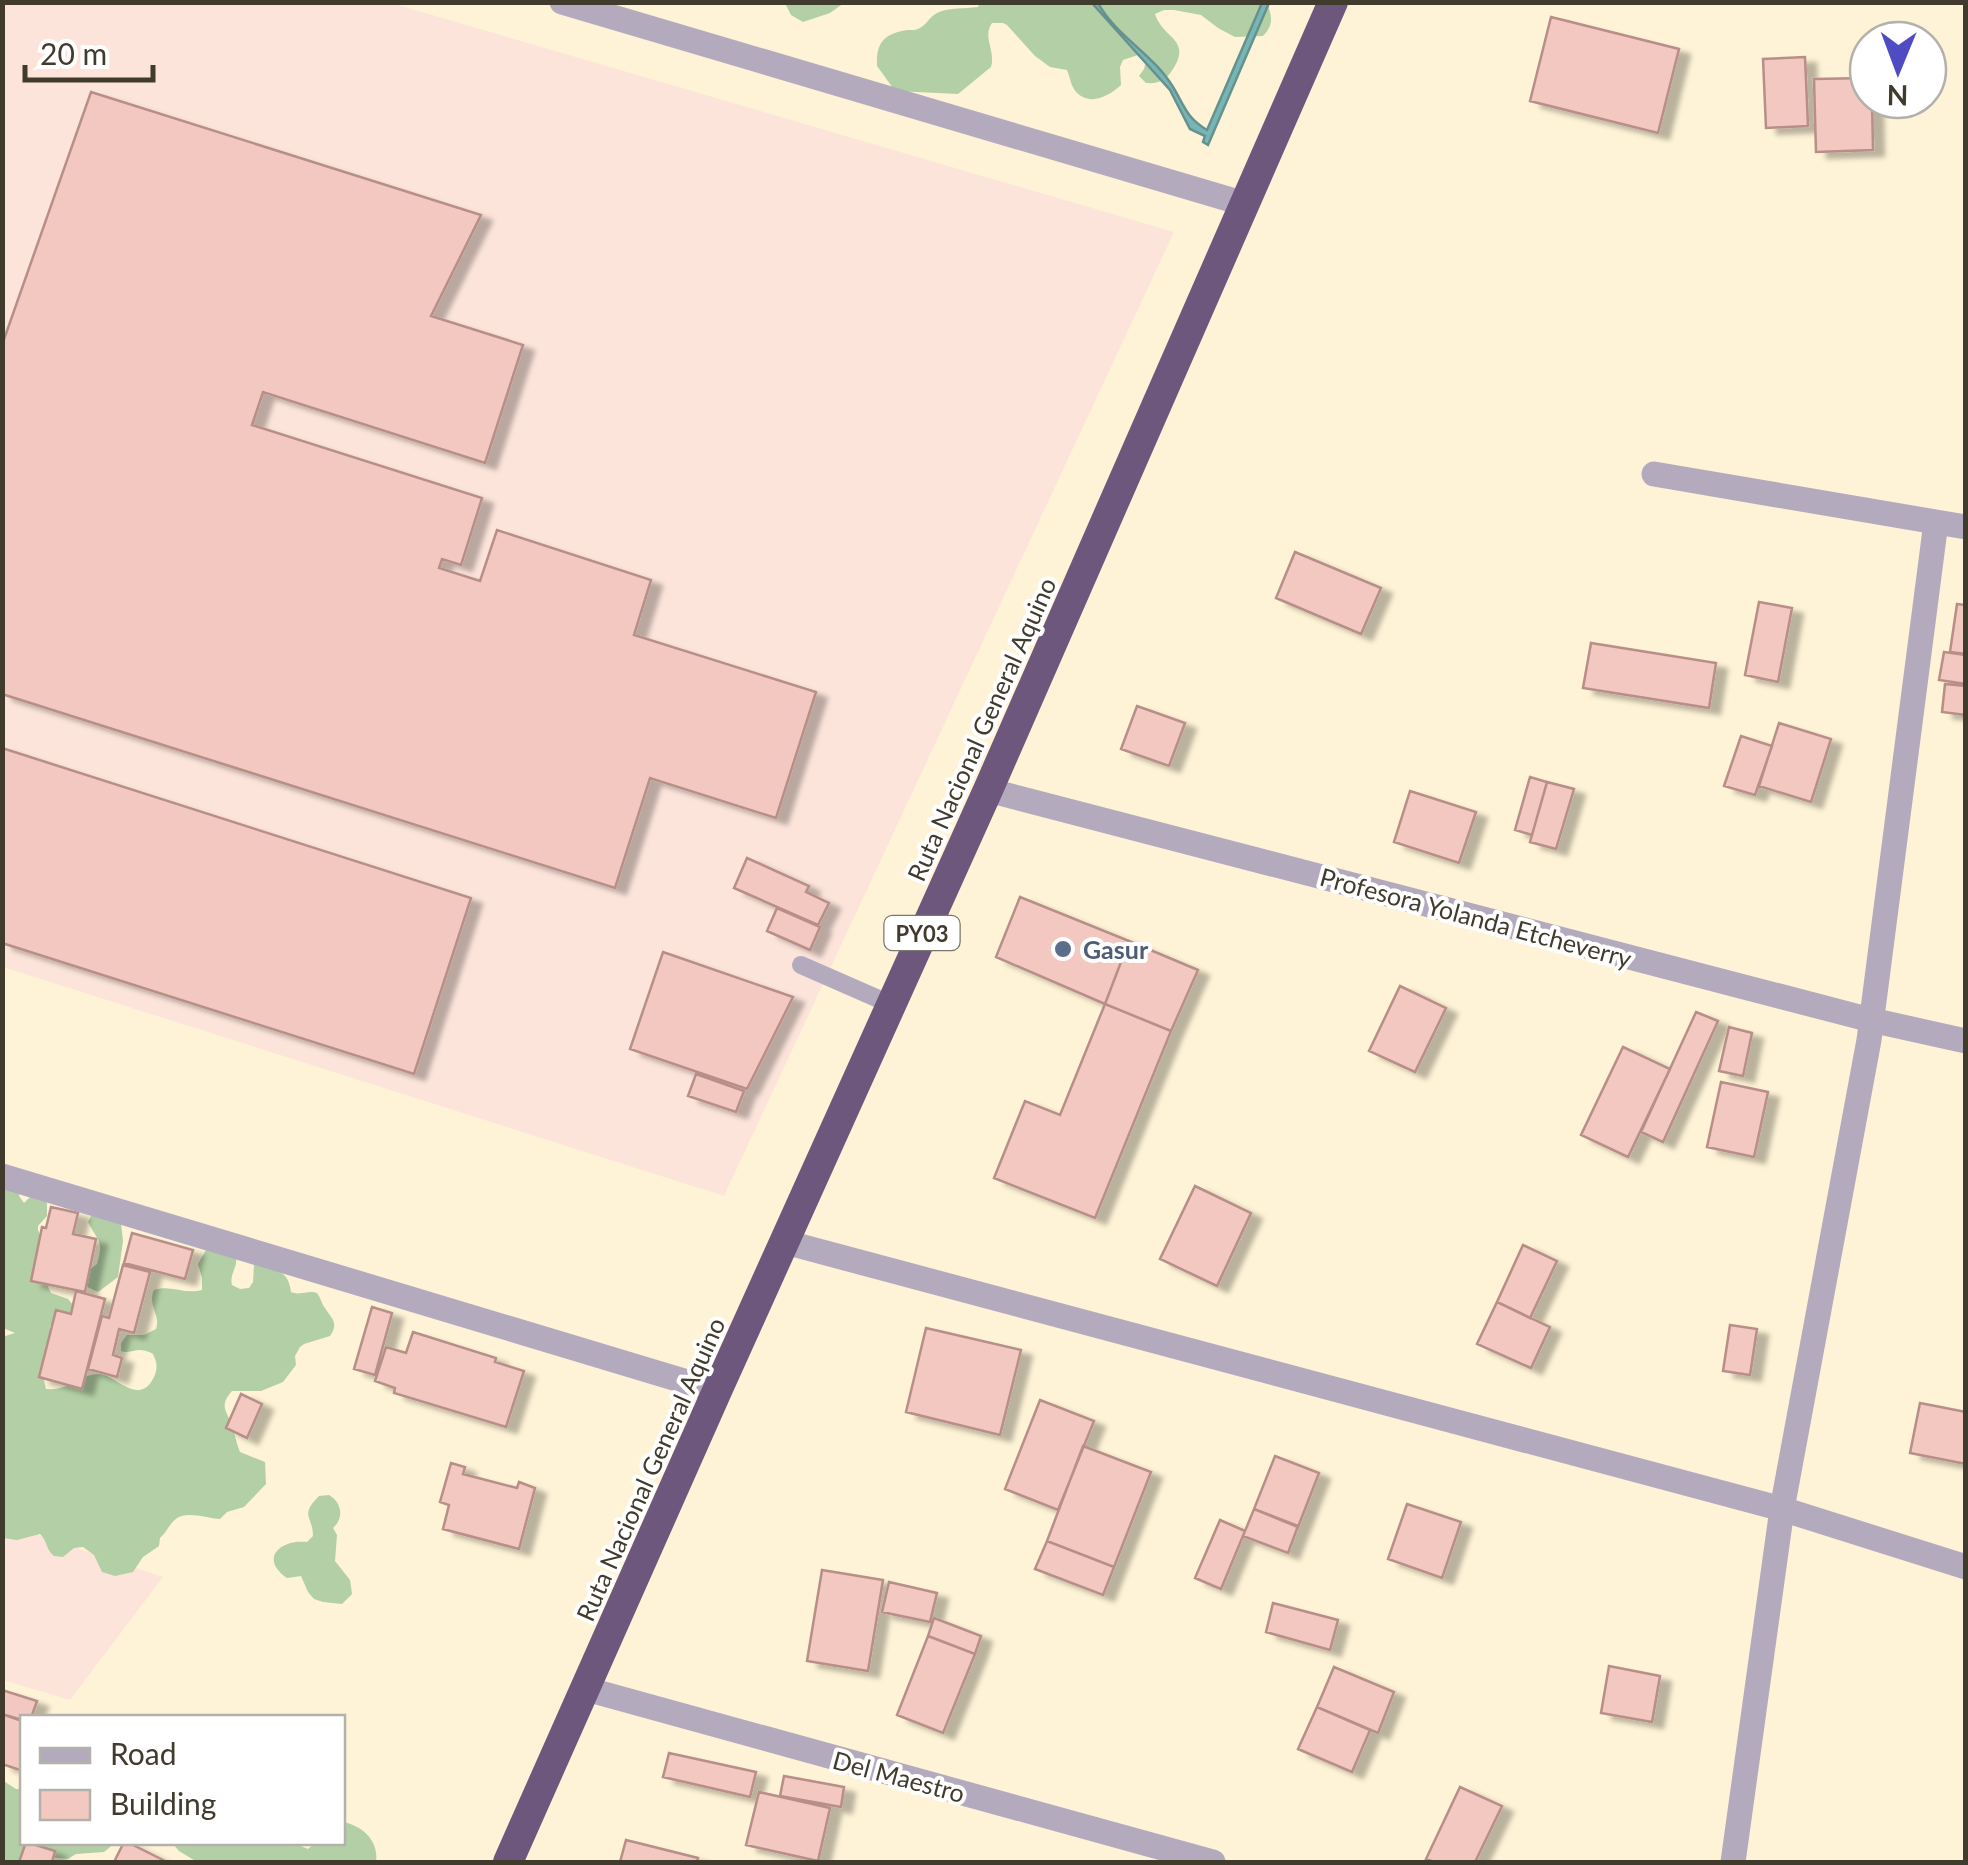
<svg xmlns="http://www.w3.org/2000/svg" width="1968" height="1865" font-family="Lato,sans-serif">
	<style>
		.industrial { fill: #fce4da }
		.forest { fill: #b3cfa5 }
		.water { fill: #77b6b7; stroke: #67918e; stroke-width: 2.5 }
		.building { fill: #f2c8c0; stroke: #b78f88; stroke-width: 2.5; filter: url(#shadow) }
		.lines { fill: none; stroke-linecap: round; stroke-linejoin: round }
		.lane { stroke: #b4aabd; stroke-width: 18 }
		.street { stroke: #b4aabd; stroke-width: 25 }
		.highway { stroke: #6d577d; stroke-width: 30 }
		.service-dot { fill: #5c6f8a; stroke: #fff; stroke-width: 4 }
		.labels { text-anchor: middle; dominant-baseline: central; stroke-width: 8; stroke-linejoin: round; paint-order: stroke }
		.shield { fill: #fff; stroke: #7a766c; stroke-width: 2.5 }
		.shield-label { font-size: 22px; font-weight: bold; fill: #413b2d }
		.street-label { font-size: 25px; fill: #413b2d; stroke: #fff }
		.service-label { font-size: 25px; font-weight: bold; fill: #4e5e75; stroke: #fff; text-anchor: start }
	</style>
	<defs>
		<filter id="shadow"><feDropShadow dx="11" dy="6" stdDeviation="2.5" flood-color="#0004"/></filter>
	</defs>
	<rect width="100%" height="100%" fill="#fef3d6"/>
	<path class="industrial" d="M3,3H391L1174,232L724,1196L3,967Z
		M2,1523L163,1577L70,1700L3,1680Z"/>
	<path class="forest" d="M785,3V2L844,3L830,13L803,22L791,15Z
		M980,3H1267C1272,16 1274,25 1263,36L1235,37L1218,28L1201,15L1174,10H1164L1155,14C1163,39 1192,39 1173,69C1166,80 1160,84 1146,83L1139,76L1144,69L1146,61L1138,55L1123,60L1120,67L1121,85C1109,96 1091,106 1077,93C1071,87 1070,77 1067,70L1050,67L1035,56L1007,25L1003,23H992C982,37 996,51 991,67L958,94L896,91C893,89 881,71 877,66C876,46 882,35 902,31C907,29 913,31 918,29C926,26 929,17 937,13C950,7 964,9 978,7Z
		M3,1188L20,1190L19,1196L24,1203L31,1196L40,1197L47,1203V1216L38,1226V1230L41,1238L47,1285L51,1293L68,1299L74,1306L73,1315L50,1326L48,1378L44,1380L46,1389C71,1391 79,1374 99,1374C115,1374 139,1408 154,1377C158,1368 157,1363 153,1354C135,1345 134,1355 121,1351V1343L127,1335H144L156,1329C161,1315 147,1305 154,1290C170,1284 185,1295 202,1290V1278L198,1264L207,1248L236,1257C238,1268 229,1274 232,1285L240,1289L249,1288L253,1282L254,1264C275,1271 288,1268 291,1292C300,1296 308,1290 317,1293C320,1297 321,1301 323,1305C330,1317 340,1322 330,1336L304,1344L300,1347L295,1356L296,1365L283,1382L261,1391H232C219,1406 226,1410 232,1425C235,1434 236,1443 240,1452L265,1462L266,1484L244,1507L227,1512L220,1519C207,1518 187,1511 177,1518C169,1524 167,1532 160,1538L159,1546L143,1557L133,1572L115,1576L102,1572L94,1555L83,1547L74,1548L63,1557L54,1556C46,1550 47,1540 40,1534L17,1540L3,1538L2,1337L15,1333L3,1328Z
		M92,1214L121,1223L123,1241L118,1277L98,1292L81,1284L82,1275L97,1264C104,1240 98,1242 88,1222Z
		M329,1495C341,1502 345,1517 333,1528L337,1535L335,1561L350,1580L352,1594L342,1604L323,1602L314,1599L308,1592L301,1576L287,1578C259,1559 280,1539 307,1542L313,1536C313,1516 299,1516 319,1496Z
		M2,1780L16,1789H22V1842L115,1843L104,1852L76,1854L68,1859L34,1855L33,1862H3Z
		M343,1822C363,1826 379,1841 376,1862H197L179,1851L173,1844L291,1842L308,1849L315,1843L342,1842Z"/>
	<path class="water" d="M1092,3H1098C1116,36 1153,54 1173,87C1185,107 1186,117 1207,130L1262,3H1269L1208,145L1203,142L1205,136L1190,129L1170,90Z"/>
	<path class="building" d="M1551,17L1679,49L1658,133L1530,101Z
		M1805,57L1808,126L1766,128L1763,59Z
		M1868,78V100H1872L1873,150L1816,152L1814,79Z
		M91,92L481,215L431,316L523,345L485,463L263,392L252,425L482,498L461,565L442,559L439,568L480,581L497,530L651,580L634,635L816,692L776,818L650,778L615,888L2,694V345Z
		M1295,552L1381,588L1361,634L1276,598Z
		M1759,602L1792,608L1778,682L1745,675Z
		M1957,604L1966,605V654L1950,652Z
		M1591,643L1716,663L1709,708L1583,688Z
		M1944,652L1966,655V684L1939,680Z
		M1945,684L1966,686V715L1942,712Z
		M1137,706L1185,723L1169,766L1121,749Z
		M1779,723L1831,739L1811,802L1759,786Z
		M1741,736L1772,746L1755,795L1724,786Z
		M2,748L471,898L414,1074L2,943Z
		M1530,777L1547,782L1532,835L1515,830Z
		M1547,782L1574,789L1556,849L1530,842Z
		M1410,791L1476,812L1459,863L1394,842Z
		M747,858L809,886L806,892L829,903L818,925L734,888Z
		M1020,897L1129,941L1105,1004L996,957Z
		M777,908L820,927L810,950L767,931Z
		M1129,941L1198,970L1171,1031L1105,1004Z
		M663,952L793,997L747,1089L630,1049Z
		M1400,986L1446,1008L1415,1072L1369,1051Z
		M1105,1004L1171,1031L1095,1218L994,1178L1025,1101L1060,1115Z
		M1696,1012L1718,1021L1663,1142L1641,1132Z
		M1729,1027L1752,1033L1743,1076L1719,1071Z
		M1623,1047L1670,1069L1628,1157L1581,1135Z
		M696,1074L744,1091L736,1112L688,1096Z
		M1721,1082L1768,1092L1754,1157L1707,1147Z
		M1195,1186L1251,1213L1217,1286L1160,1259Z
		M51,1207L78,1213L73,1234L96,1239L85,1292L31,1281L42,1227L46,1228Z
		M132,1233L193,1250L185,1279L124,1263Z
		M1523,1245L1557,1261L1530,1318L1497,1302Z
		M123,1265L150,1272L134,1333L119,1329L113,1355L122,1358L117,1377L88,1369L102,1316L109,1318Z
		M76,1291L105,1299L82,1389L39,1377L56,1310L71,1314Z
		M1497,1302L1550,1327L1531,1368L1477,1344Z
		M372,1307L392,1313L375,1375L354,1369Z
		M1730,1325L1757,1329L1750,1375L1723,1371Z
		M926,1328L1021,1350L1000,1435L906,1412Z
		M413,1332L496,1358L495,1362L524,1371L506,1427L394,1393L395,1388L375,1381L386,1347L406,1353Z
		M241,1394L262,1404L247,1438L226,1428Z
		M1040,1400L1094,1421L1058,1510L1005,1489Z
		M1920,1403L1966,1412V1464L1910,1453Z
		M1083,1446L1151,1472L1114,1567L1047,1541Z
		M1275,1456L1319,1473L1298,1527L1254,1509Z
		M451,1463L465,1467L463,1474L517,1488L519,1482L535,1488L519,1549L443,1529L449,1505L440,1502Z
		M1407,1504L1461,1522L1442,1578L1388,1559Z
		M1254,1509L1298,1526L1288,1553L1243,1536Z
		M1220,1520L1245,1531L1221,1589L1195,1578Z
		M1047,1541L1114,1567L1103,1595L1035,1569Z
		M822,1570L883,1580L868,1671L807,1661Z
		M889,1582L937,1593L930,1622L882,1612Z
		M1273,1603L1338,1620L1330,1650L1266,1632Z
		M934,1618L981,1636L975,1654L928,1636Z
		M928,1636L975,1654L943,1733L897,1715Z
		M1609,1666L1660,1676L1652,1722L1601,1713Z
		M1334,1667L1394,1692L1378,1733L1317,1707Z
		M2,1690L37,1701L31,1718H22V1720L2,1714Z
		M1317,1707L1370,1730L1352,1772L1298,1749Z
		M2,1714L22,1721V1762L20,1770L2,1764Z
		M669,1753L756,1772L750,1797L663,1777Z
		M784,1776L844,1787L841,1807L780,1796Z
		M1460,1787L1502,1806L1475,1862H1434L1426,1859Z
		M759,1792L830,1808L818,1861L746,1845Z
		M626,1840L698,1858L697,1862H620Z
		M26,1842L55,1851L52,1862H19Z
		M124,1842H127L167,1862H114Z"/>
	<g class="lines">
		<path class="lane" d="M801,965L890,1004"/>
		<path class="street" d="M562,2L1245,204
			M1654,474L1936,522L1869,1040L1782,1509L1733,1862
			M1936,522L1966,527
			M988,790L1871,1020L1966,1041
			M2,1176L717,1391
			M785,1242L1782,1509L1966,1567
			M586,1689L1213,1862"/>
		<path class="highway" d="M508,1862L717,1391L988,790L1333,2"/>
	</g>
	<circle class="service-dot" cx="1063" cy="949" r="10"/>
	<g class="labels">
		<rect class="shield" x="884.5" y="916" width="75" height="34" rx="8"/>
		<g class="shield-label">
			<text x="922" y="933">PY03</text>
		</g>
		<g class="street-label">
			<text transform="translate(981 729) rotate(-66)">Ruta Nacional General Aquino</text>
			<text transform="translate(1476 917) rotate(15)">Profesora Yolanda Etcheverry</text>
			<text transform="translate(650 1469) rotate(-66)">Ruta Nacional General Aquino</text>
			<text transform="translate(899 1776) rotate(15)">Del Maestro</text>
		</g>
		<g class="service-label">
			<text x="1083" y="949">Gasur</text>
		</g>
	</g>
	<rect width="1968" height="1865" fill="none" stroke="#413b2d" stroke-width="10"/>
	<rect x="20" y="1715" width="325" height="130" fill="#ffffff" stroke="#b3b1ab" stroke-width="2.5"/>
	<rect x="40" y="1748" width="50" height="15" fill="#b4aabd" stroke="#b3b1ab" stroke-width="2.5"/>
	<text x="110" y="1765" font-size="30" fill="#413b2d">Road</text>
	<rect x="40" y="1790" width="50" height="30" fill="#f2c8c0" stroke="#b3b1ab" stroke-width="2.5"/>
	<text x="110" y="1815" font-size="30" fill="#413b2d">Building</text>
	<g transform="translate(1898 70) rotate(181)"><circle r="48" fill="#ffffff" stroke="#b3b1ab" stroke-width="2.5"/>
	<path d="M0-8L18 38L0 25L-18 38Z" fill="#4f4cc3"/>
	<text y="-15" font-size="28" font-weight="bold" text-anchor="middle" fill="#413b2d">N</text>
	</g>
	<path d="M25 65v15h128v-15" fill="none" stroke="#413b2d" stroke-width="5"/>
	<text x="40" y="65" font-size="30" fill="#413b2d" stroke="#ffffff" stroke-width="8" paint-order="stroke">20 m</text>
</svg>
